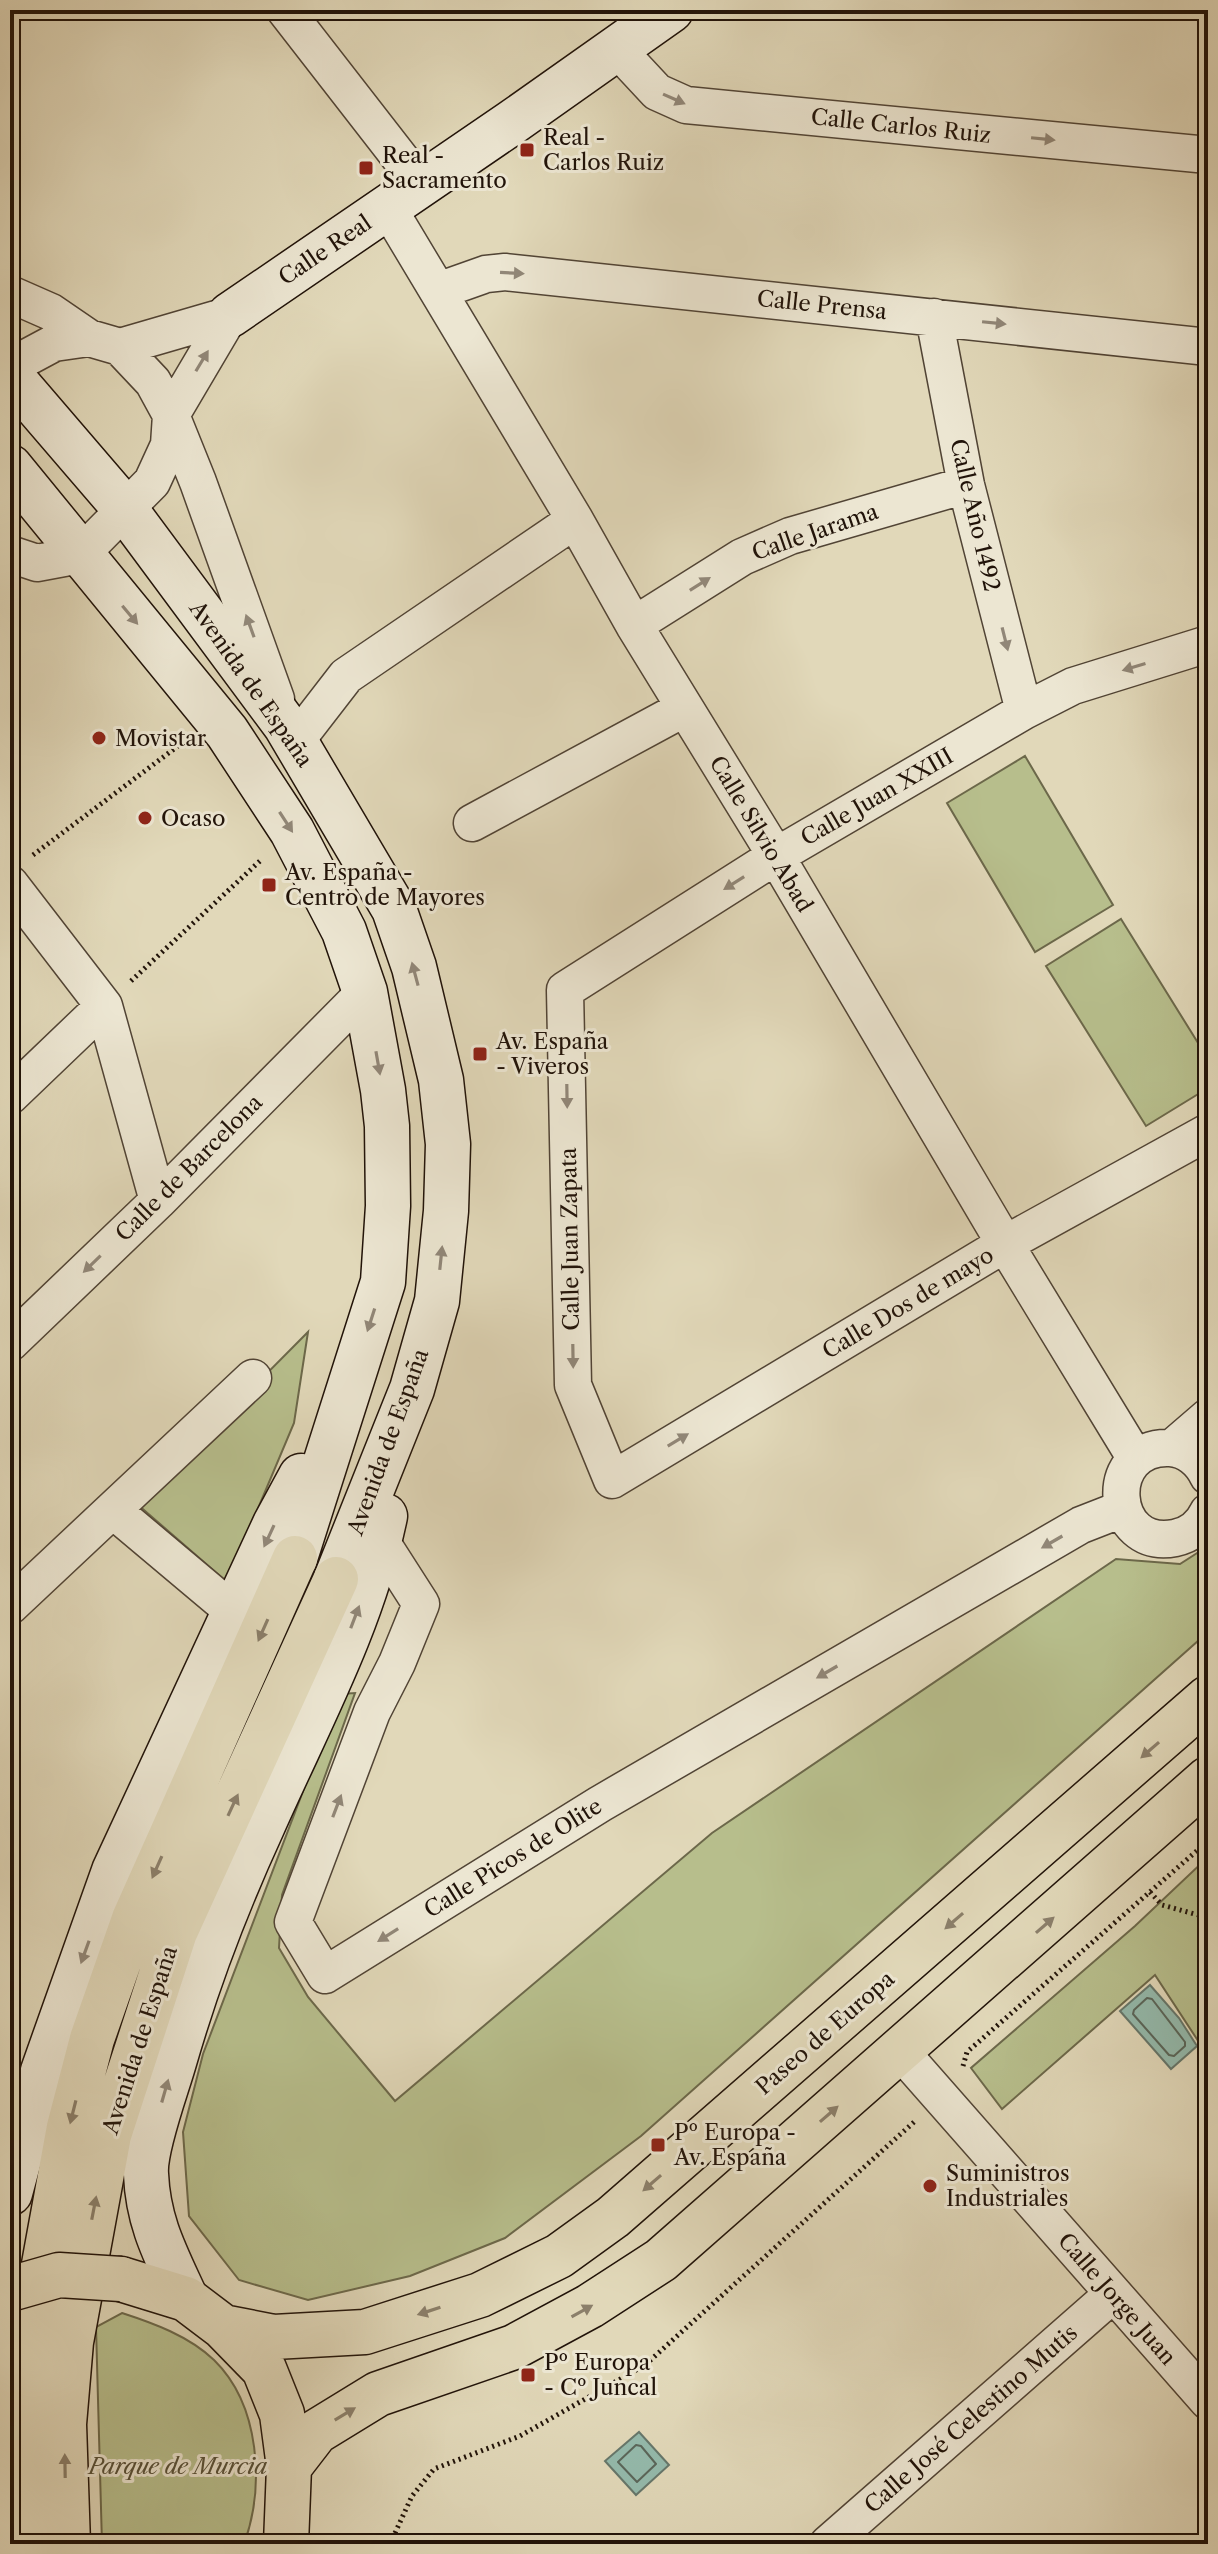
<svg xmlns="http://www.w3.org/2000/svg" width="1218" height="2554" font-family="'Libre Caslon Text',serif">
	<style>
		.green { fill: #b7be8c; stroke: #6c684a; stroke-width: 2 }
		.water { fill: #94baac; stroke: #66776b; stroke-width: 2 }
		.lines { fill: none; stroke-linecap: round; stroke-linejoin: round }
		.shore { stroke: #5a665a; stroke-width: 2 }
		.street-casing { stroke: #514435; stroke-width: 39 }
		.secondary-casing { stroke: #211309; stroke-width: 47 }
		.primary-casing { stroke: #211309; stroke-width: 47 }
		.path { stroke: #211309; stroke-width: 5; stroke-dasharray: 2 4; stroke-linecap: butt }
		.street { stroke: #ece6d2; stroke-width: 36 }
		.secondary { stroke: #ece6d2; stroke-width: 44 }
		.primary { stroke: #e1d8b9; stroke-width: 44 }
		.primary-bridge-casing { stroke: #211309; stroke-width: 47; stroke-linecap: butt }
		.primary-bridge { stroke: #e1d8b9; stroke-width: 44 }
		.oneway { fill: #918778 }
		.oneway2 { fill: #8b7f6a }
		.poi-dot { fill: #8f2418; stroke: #ece6d2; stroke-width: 3 }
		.labels { text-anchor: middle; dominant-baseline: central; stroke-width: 6; stroke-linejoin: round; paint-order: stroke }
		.street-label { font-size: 22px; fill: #211309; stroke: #ece6d2 }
		.poi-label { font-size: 22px; fill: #211309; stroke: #ece6d2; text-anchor: start }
		.park-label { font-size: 22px; font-style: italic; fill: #564f37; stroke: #ece6d2 }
	</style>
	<rect width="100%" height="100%" fill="#e1d8b9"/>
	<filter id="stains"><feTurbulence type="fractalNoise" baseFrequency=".0025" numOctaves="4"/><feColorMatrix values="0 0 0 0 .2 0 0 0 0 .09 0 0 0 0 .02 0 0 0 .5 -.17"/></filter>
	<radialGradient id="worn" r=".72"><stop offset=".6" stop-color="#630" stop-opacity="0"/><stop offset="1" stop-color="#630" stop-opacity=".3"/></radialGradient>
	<path class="green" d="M1025,756L1113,905L1035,952L947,803Z
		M1121,919L1208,1059V1088L1146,1126L1046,966Z
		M308,1332L294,1423L227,1582L137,1504Z
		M1208,1546V1632L641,2136L505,2238L410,2276L308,2300L239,2280L189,2216L183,2132L203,2054L340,1694L355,1693L282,1895L279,1948L308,1997L395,2101L712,1833L1116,1559L1180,1564Z
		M1208,1857V2056L1155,1975L1002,2109L971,2068L1135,1926Z
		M122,2313C153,2323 189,2336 214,2360C260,2405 265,2486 244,2544H102L96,2327Z"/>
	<path class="water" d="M1150,1985L1179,2018L1197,2046L1171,2069L1120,2011Z
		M639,2432L669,2465L636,2495L605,2461Z"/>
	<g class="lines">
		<path class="shore" d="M1147,1998L1152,1999L1185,2042V2046L1174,2056L1169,2055L1133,2014L1134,2010Z
			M636,2445L641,2446L656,2464L637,2482L618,2462Z"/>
		<g class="street-casing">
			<path id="street" d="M285,10L421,185
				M616,48L657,92L686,105L1208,155
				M388,208L575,520L634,625L776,856L1005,1244L1136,1459
				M438,291L486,274L505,272L1208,347
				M10,294L51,312L89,338
				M230,315L171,415L198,482L276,699
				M934,317L966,485L1024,711
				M120,347L230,315
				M10,375L26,358L54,343L89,338L120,347L153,382L171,415L169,445L152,482L80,555L37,563L10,554
				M634,625L742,557L790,536L966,485
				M1208,644L1073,686L1024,711L776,856L565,990L573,1385L612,1480L1005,1244L1208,1132
				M295,742L346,676L575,520
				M472,823L685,708
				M10,884L104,1006L158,1201
				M10,1096L104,1006
				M10,1343L158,1201L365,992
				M1172,1448L1208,1417
				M1208,1476C1201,1461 1187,1449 1170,1448C1101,1445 1108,1551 1175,1538C1190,1535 1202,1525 1208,1512
				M114,1511L233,1611
				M380,1540L421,1604L397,1663L372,1712L293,1922L325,1975L600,1804L1081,1525L1122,1509
				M10,1606L253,1378
				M901,2052L1208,2401
				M828,2544L1113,2294"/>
		</g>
		<g class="secondary-casing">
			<path id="secondary" d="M230,315L511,123L671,10
				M10,375L125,509L286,726L394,909L414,967L441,1080L448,1144L446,1211L437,1301L412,1389L336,1579
				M10,467L227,732L292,831L344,931L365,992L383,1090L387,1126L388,1206L383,1282L295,1558
				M10,2193L43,2071L114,1871L275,1524L301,1476
				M186,2299C166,2255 148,2223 146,2174C144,2148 166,2090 174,2062C197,1982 228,1901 263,1825C308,1723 362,1626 385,1516"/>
		</g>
		<g class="primary-casing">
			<path id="primary" d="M121,2279L186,2299L223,2327L264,2369L282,2414L289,2467L286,2544
				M223,2327L274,2337L365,2332L480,2295L559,2256L613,2217L1208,1698
				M289,2467L316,2432L378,2394L514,2347L590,2306L661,2260L1208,1779
				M25,2544L22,2428L27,2358L69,2127L92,2039L134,1919L295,1558
				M68,2544L64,2424L71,2342L109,2135L175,1932L336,1579"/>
		</g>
		<path class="path" d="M33,855L182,743
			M131,981L261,860
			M1150,1892L1162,1905L1202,1916L1208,1939
			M963,2066L967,2052L1208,1841
			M390,2544L412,2496L434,2469L520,2436L645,2365L914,2122"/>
		<use href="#street" class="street"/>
		<use href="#secondary" class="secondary"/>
		<use href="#primary" class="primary"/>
		<g class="primary-bridge-casing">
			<path id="primary-bridge" d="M10,2289L59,2275L121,2279"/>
		</g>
		<use href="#primary-bridge" class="primary-bridge"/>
	</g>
	<defs><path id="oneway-solid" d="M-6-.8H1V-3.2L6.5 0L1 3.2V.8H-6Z" transform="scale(2)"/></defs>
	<g class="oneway">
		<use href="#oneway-solid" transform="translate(674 99) rotate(24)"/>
		<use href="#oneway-solid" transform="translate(1043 139) rotate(6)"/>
		<use href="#oneway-solid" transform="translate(512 273) rotate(3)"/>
		<use href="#oneway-solid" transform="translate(994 323) rotate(6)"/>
		<use href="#oneway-solid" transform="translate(202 361) rotate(-59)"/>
		<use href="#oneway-solid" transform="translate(700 584) rotate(-32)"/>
		<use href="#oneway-solid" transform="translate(130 615) rotate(50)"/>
		<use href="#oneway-solid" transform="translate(250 626) rotate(-110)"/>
		<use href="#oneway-solid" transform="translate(1005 639) rotate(76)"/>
		<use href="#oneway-solid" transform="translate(1134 667) rotate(163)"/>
		<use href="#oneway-solid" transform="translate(286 822) rotate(57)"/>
		<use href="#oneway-solid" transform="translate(734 883) rotate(148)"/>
		<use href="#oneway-solid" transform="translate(415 974) rotate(-105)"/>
		<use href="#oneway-solid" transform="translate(378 1063) rotate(80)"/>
		<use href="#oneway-solid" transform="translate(567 1096) rotate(89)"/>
		<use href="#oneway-solid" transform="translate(441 1258) rotate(-84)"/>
		<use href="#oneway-solid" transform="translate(92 1264) rotate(136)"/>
		<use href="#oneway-solid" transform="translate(371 1320) rotate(108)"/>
		<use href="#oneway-solid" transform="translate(573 1356) rotate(89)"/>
		<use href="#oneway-solid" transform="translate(678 1440) rotate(-31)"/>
		<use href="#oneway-solid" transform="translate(269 1536) rotate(115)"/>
		<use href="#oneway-solid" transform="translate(1052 1542) rotate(150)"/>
		<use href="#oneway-solid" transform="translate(355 1617) rotate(-69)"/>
		<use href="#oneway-solid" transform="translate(827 1672) rotate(150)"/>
		<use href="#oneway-solid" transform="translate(337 1806) rotate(-69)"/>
		<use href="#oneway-solid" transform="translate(388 1935) rotate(148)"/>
		<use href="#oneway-solid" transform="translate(85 1952) rotate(110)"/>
		<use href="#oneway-solid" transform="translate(165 2091) rotate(-74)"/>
	</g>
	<g class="oneway2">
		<use href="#oneway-solid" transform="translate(263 1630) rotate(114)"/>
		<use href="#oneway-solid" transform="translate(1150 1750) rotate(139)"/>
		<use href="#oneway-solid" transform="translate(233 1805) rotate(-65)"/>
		<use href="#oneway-solid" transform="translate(157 1867) rotate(114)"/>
		<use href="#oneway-solid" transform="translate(954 1921) rotate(139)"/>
		<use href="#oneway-solid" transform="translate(1045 1925) rotate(-41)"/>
		<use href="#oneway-solid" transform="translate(73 2112) rotate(104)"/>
		<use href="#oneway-solid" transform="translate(829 2114) rotate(-41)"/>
		<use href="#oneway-solid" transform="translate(652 2183) rotate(139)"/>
		<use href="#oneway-solid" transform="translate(94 2208) rotate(-79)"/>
		<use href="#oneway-solid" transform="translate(429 2311) rotate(162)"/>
		<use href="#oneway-solid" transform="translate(582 2311) rotate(-29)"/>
		<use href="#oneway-solid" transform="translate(345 2414) rotate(-31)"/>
		<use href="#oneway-solid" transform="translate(65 2466) rotate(-91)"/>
	</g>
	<g class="poi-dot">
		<rect x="519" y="142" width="16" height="16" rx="4"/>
		<rect x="358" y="160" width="16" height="16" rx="4"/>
		<circle cx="99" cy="738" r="8"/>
		<circle cx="145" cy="818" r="8"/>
		<rect x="261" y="877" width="16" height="16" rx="4"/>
		<rect x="472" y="1046" width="16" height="16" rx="4"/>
		<rect x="650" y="2137" width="16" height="16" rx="4"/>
		<circle cx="930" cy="2186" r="8"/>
		<rect x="520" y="2367" width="16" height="16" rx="4"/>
	</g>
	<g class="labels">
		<g class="street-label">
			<text transform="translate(901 126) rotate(6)">Calle Carlos Ruiz</text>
			<text transform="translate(325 250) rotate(-34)">Calle Real</text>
			<text transform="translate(822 305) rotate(6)">Calle Prensa</text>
			<text transform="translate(975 515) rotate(77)">Calle Año 1492</text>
			<text transform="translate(815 532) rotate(-19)">Calle Jarama</text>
			<text transform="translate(251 684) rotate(55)">Avenida de España</text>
			<text transform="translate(877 797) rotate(-30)">Calle Juan XXIII</text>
			<text transform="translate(761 834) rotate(59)">Calle Silvio Abad</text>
			<text transform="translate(189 1168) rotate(-45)">Calle de Barcelona</text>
			<text transform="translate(570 1239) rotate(-91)">Calle Juan Zapata</text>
			<text transform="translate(908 1303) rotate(-31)">Calle Dos de mayo</text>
			<text transform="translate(388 1442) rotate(-70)">Avenida de España</text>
			<text transform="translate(513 1858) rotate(-32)">Calle Picos de Olite</text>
			<text transform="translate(825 2033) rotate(-41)">Paseo de Europa</text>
			<text transform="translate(140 2040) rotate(-72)">Avenida de España</text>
			<text transform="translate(1117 2299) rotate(49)">Calle Jorge Juan</text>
			<text transform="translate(971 2419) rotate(-41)">Calle José Celestino Mutis</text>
		</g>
		<g class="poi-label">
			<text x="543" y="137">Real -<tspan x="543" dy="25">Carlos Ruiz</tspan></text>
			<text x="382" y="155">Real -<tspan x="382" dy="25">Sacramento</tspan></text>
			<text x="115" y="738">Movistar</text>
			<text x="161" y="818">Ocaso</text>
			<text x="285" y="872">Av. España -<tspan x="285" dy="25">Centro de Mayores</tspan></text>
			<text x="496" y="1041">Av. España<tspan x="496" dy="25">- Viveros</tspan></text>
			<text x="674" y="2132">Pº Europa -<tspan x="674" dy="25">Av. España</tspan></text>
			<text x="946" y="2173">Suministros<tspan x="946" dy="25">Industriales</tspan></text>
			<text x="544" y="2362">Pº Europa<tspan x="544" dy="25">- Cº Juncal</tspan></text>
		</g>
		<g class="park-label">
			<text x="178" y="2466">Parque de Murcia</text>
		</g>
	</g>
	<rect width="1218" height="2554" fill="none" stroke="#e1d8b9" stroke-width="40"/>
	<rect x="12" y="12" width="1194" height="2530" fill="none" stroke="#211309" stroke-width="4"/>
	<rect x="20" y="20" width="1178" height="2514" fill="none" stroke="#211309" stroke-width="2"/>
	<rect width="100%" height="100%" filter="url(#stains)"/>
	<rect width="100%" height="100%" fill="url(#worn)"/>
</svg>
